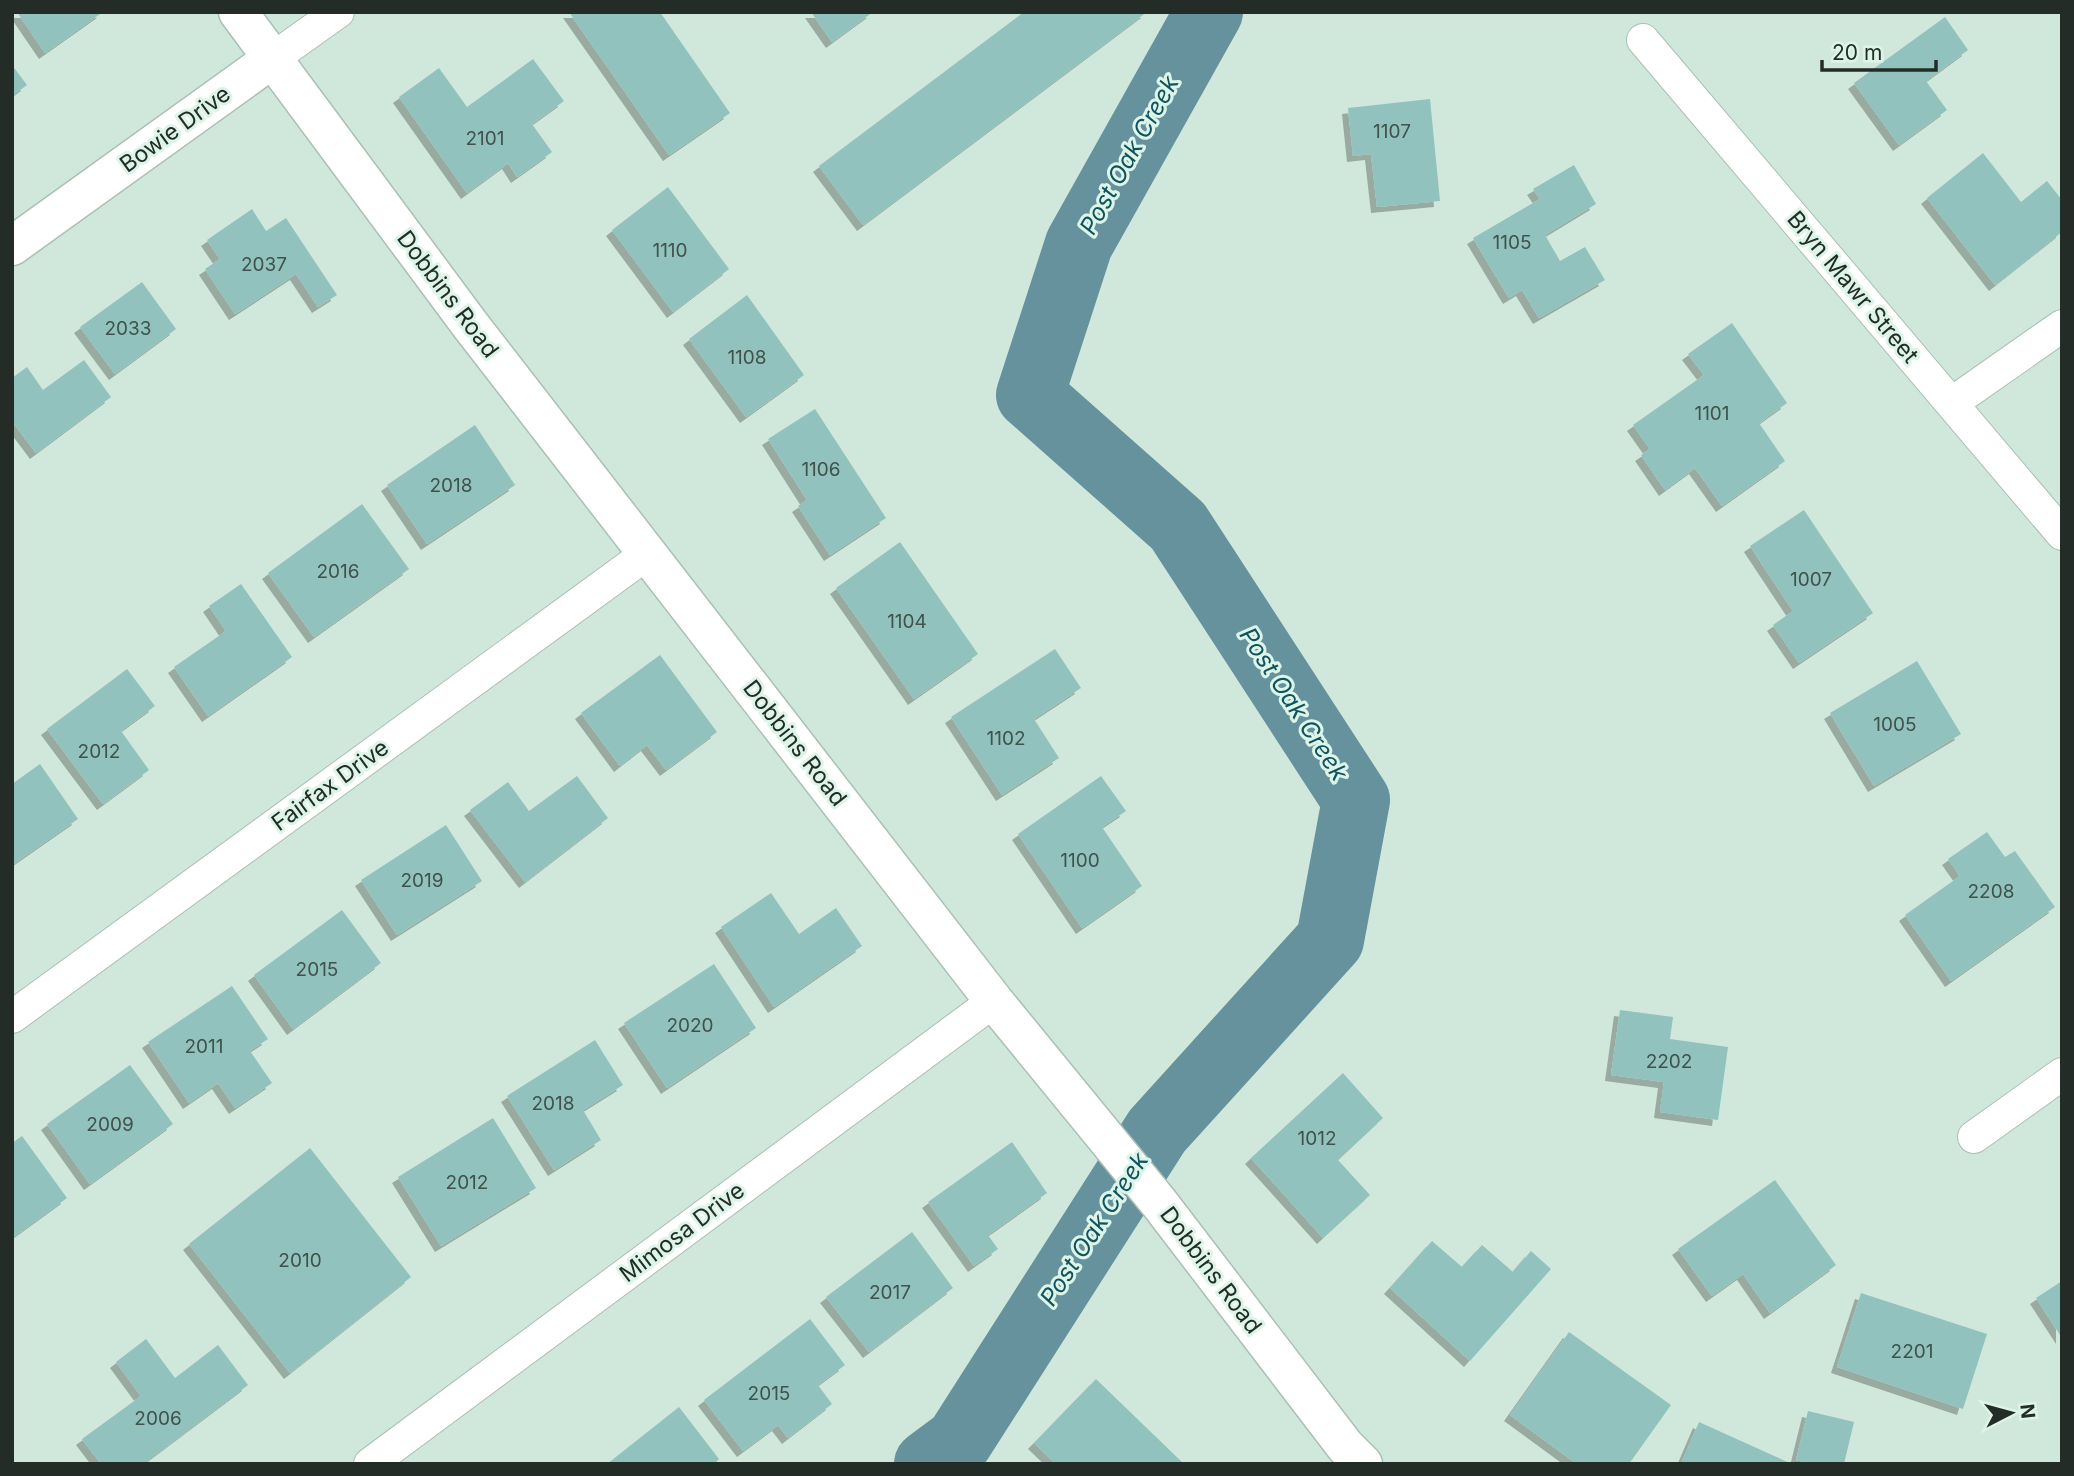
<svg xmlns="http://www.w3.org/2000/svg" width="2074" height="1476" font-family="Inter,sans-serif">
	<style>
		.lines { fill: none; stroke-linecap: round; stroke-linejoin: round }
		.river { stroke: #65929d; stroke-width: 68 }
		.building { fill: #92c2bd; filter: url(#shadow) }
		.minor-casing { stroke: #a9c0b3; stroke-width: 34 }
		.tertiary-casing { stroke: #a9c0b3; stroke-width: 41 }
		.minor { stroke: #fff; stroke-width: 32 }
		.tertiary { stroke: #fff; stroke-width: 38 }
		.labels { text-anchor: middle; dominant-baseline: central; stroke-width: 6; stroke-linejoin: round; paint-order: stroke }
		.number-label { font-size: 19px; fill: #3f524c }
		.street-label { font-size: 23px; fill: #232c27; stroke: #ddf5e8 }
		.water-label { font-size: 24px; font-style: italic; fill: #11525f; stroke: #ddf5e8 }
	</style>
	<defs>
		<filter id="shadow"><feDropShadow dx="-6" dy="6" stdDeviation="0" flood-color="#0004"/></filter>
	</defs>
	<rect width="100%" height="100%" fill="#d0e8db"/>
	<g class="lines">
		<path class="river" d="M928,1464L959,1441L1157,1131L1330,940L1356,800L1178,526L1030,395L1079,244L1209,12"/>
	</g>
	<path class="building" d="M17,12H103L45,53Z
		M569,12H660L730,113L669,155Z
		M811,12H873L832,42Z
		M1024,12H1147L863,225L819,166Z
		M1945,17L1968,50L1926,81L1947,110L1899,145L1854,83Z
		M533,59L564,101L532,124L552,152L517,177L508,163L467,193L399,97L439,68L467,107Z
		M12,65L27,85L12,96Z
		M1430,99L1440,201L1377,207L1371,154L1353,156L1348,108Z
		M1983,153L2021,202L2047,181L2062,200V232L1995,285L1927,198Z
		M1574,165L1596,204L1545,235L1560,261L1585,247L1605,280L1539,318L1522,290L1509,298L1473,238L1540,199L1533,189Z
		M668,187L729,269L673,312L612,230Z
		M252,209L266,231L286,218L337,295L318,307L296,274L235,314L205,269L220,259L207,240Z
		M142,282L176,329L115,374L80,327Z
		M747,295L804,375L746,417L689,339Z
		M1732,323L1787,403L1759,423L1785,461L1722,506L1695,468L1665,490L1641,455L1650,449L1633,425L1704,375L1688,354Z
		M84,360L111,397L36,453L12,421V378L27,367L43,390Z
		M815,409L886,518L830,555L798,506L807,500L768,439Z
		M475,425L515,485L427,544L387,485Z
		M362,504L409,569L314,637L268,573Z
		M1804,510L1873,613L1799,663L1773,625L1793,611L1750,546Z
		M900,542L978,654L914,699L836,588Z
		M241,584L292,657L208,716L174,667L226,631L209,606Z
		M1055,649L1081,688L1034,719L1059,758L1002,795L951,717Z
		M660,655L717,732L666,770L647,745L620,766L581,713Z
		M1917,661L1961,734L1874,786L1830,713Z
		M127,669L155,706L121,731L149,770L103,804L47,729Z
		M40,764L78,819L12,865V784Z
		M577,776L608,818L525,882L470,810L508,782L529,811Z
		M1101,776L1126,811L1102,827L1142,886L1082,928L1018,834Z
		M446,825L482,881L397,935L361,880Z
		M1987,832L2005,857L2015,851L2055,907L1951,981L1905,915L1960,876L1948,859Z
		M771,893L799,934L836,908L862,946L774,1007L721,927Z
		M342,910L381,963L293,1029L254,975Z
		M714,964L756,1028L667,1088L624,1023Z
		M232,986L268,1039L250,1051L272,1083L235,1108L218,1083L189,1103L148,1042Z
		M1620,1010L1673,1017L1670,1039L1728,1047L1718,1120L1660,1112L1664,1082L1611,1075Z
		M595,1040L623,1085L583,1110L601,1140L554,1170L507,1096Z
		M130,1065L173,1124L90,1184L47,1124Z
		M1343,1073L1383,1118L1338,1160L1370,1195L1323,1238L1251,1158Z
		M493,1118L536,1188L441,1246L398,1177Z
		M22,1136L67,1198L12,1238V1143Z
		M1012,1142L1047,1193L988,1235L998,1249L974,1266L928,1202Z
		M310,1148L411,1277L290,1373L189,1244Z
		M1775,1180L1836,1265L1770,1313L1743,1274L1712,1296L1678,1249Z
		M912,1232L953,1288L869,1352L826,1297Z
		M1432,1241L1462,1267L1482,1245L1513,1272L1531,1251L1551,1269L1470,1361L1390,1288Z
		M2062,1281V1338L2036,1298Z
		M1861,1293L1987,1334L1963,1409L1837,1367Z
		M810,1319L845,1365L818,1385L832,1404L788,1438L778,1425L743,1451L704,1400Z
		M1569,1332L1671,1405L1629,1464H1577L1510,1415Z
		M146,1339L175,1378L218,1345L248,1385L143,1464H101L82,1439L141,1396L116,1362Z
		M1096,1379L1184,1464H1056L1034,1443Z
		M679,1407L719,1459L714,1464H607Z
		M1808,1411L1854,1422L1844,1464H1814L1796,1460Z
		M1699,1422L1792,1464H1681Z"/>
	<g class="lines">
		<g class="minor-casing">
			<path id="minor" d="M1643,40L2062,534
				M272,59L338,12
				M1952,403L2062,326
				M12,1017L648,553
				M1974,1137L2062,1074
				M370,1464L994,1001"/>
		</g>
		<g class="tertiary-casing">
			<path id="tertiary" d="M238,12L471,326L994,1001L1160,1204L1345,1446L1363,1464
				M12,246L272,59"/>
		</g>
		<use href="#minor" class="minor"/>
		<use href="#tertiary" class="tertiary"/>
	</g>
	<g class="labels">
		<g class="number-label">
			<text x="1392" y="131">1107</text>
			<text x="485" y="138">2101</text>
			<text x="1512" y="242">1105</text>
			<text x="670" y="250">1110</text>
			<text x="264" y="264">2037</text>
			<text x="128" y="328">2033</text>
			<text x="747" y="357">1108</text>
			<text x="1712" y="413">1101</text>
			<text x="821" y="469">1106</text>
			<text x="451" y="485">2018</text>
			<text x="338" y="571">2016</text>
			<text x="1811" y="579">1007</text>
			<text x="907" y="621">1104</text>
			<text x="1895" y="724">1005</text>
			<text x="1006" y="738">1102</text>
			<text x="99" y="751">2012</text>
			<text x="1080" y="860">1100</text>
			<text x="422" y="880">2019</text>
			<text x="1991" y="891">2208</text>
			<text x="317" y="969">2015</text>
			<text x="690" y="1025">2020</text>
			<text x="204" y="1046">2011</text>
			<text x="1669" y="1061">2202</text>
			<text x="553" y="1103">2018</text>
			<text x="110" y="1124">2009</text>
			<text x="1317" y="1138">1012</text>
			<text x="467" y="1182">2012</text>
			<text x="300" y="1260">2010</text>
			<text x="890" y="1292">2017</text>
			<text x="1912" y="1351">2201</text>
			<text x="769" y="1393">2015</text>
			<text x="158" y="1418">2006</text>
		</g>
		<g class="street-label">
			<text transform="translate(175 129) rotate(-36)">Bowie Drive</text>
			<text transform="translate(1853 287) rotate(50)">Bryn Mawr Street</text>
			<text transform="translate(448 294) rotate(53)">Dobbins Road</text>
			<text transform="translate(795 743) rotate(52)">Dobbins Road</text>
			<text transform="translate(330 785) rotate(-36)">Fairfax Drive</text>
			<text transform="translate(682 1232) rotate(-37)">Mimosa Drive</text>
			<text transform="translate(1211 1270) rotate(53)">Dobbins Road</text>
		</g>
		<g class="water-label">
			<text transform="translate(1129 155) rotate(-61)">Post Oak Creek</text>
			<text transform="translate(1294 704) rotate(57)">Post Oak Creek</text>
			<text transform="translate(1094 1229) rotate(-57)">Post Oak Creek</text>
		</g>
	</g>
	<rect width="2074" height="1476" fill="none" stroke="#232c27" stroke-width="28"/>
	<g transform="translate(2011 1413) rotate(84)" stroke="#ddf5e8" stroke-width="5" paint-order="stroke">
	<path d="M0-5L12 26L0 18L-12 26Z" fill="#232c27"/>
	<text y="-10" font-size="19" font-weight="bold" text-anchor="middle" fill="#232c27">N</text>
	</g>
	<path d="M1822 60v10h114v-10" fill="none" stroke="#232c27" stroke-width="3.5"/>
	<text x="1832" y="60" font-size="21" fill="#232c27" stroke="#ddf5e8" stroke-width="5" paint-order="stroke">20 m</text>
</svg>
